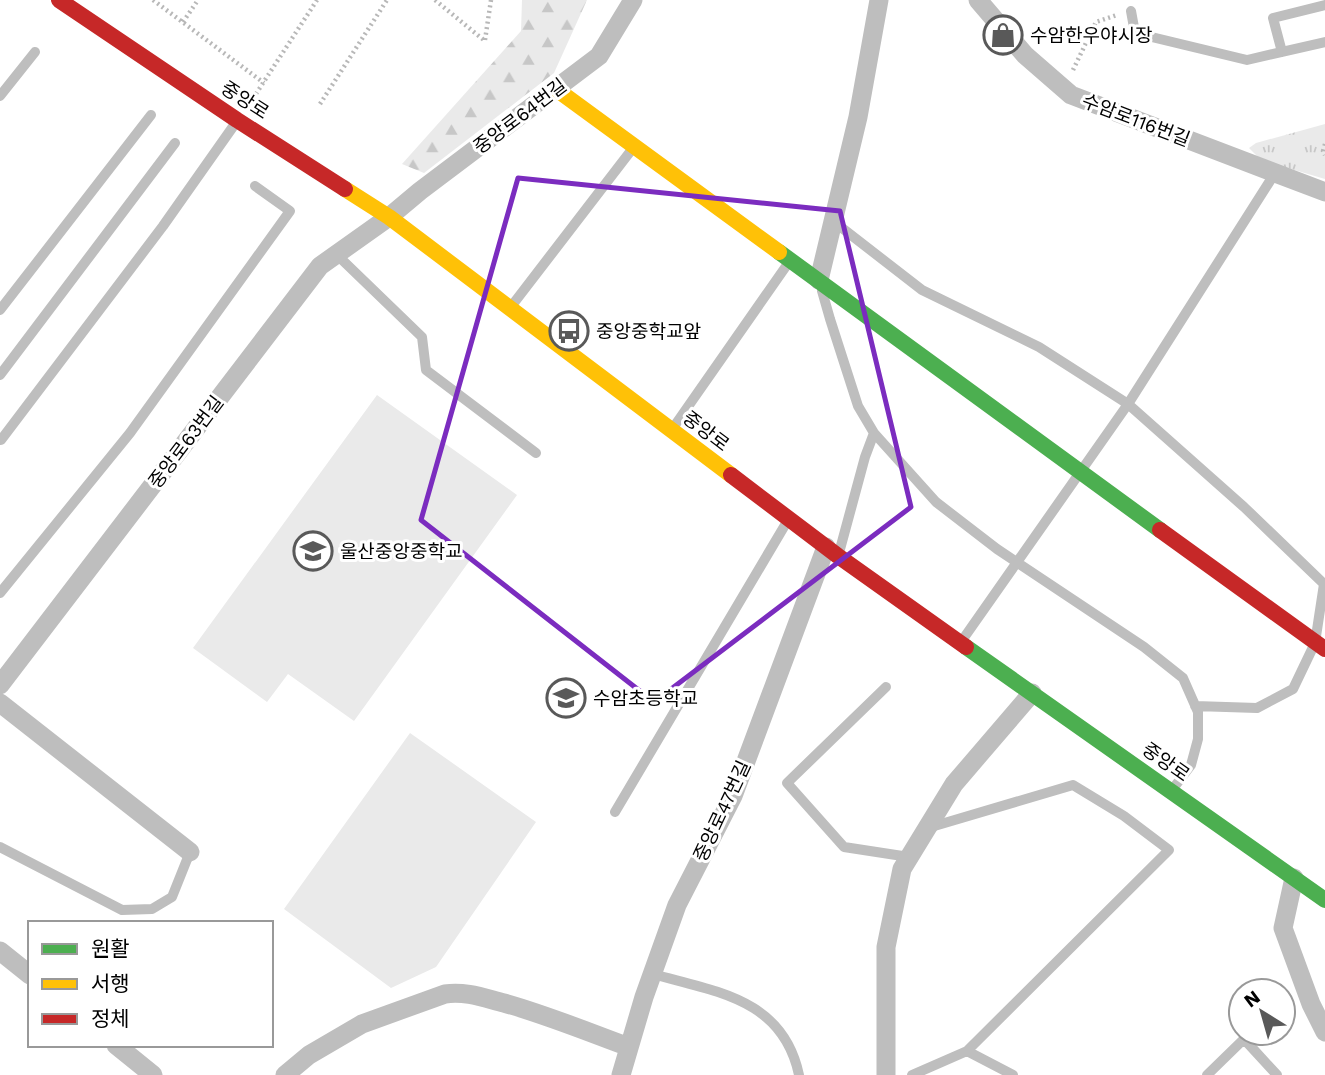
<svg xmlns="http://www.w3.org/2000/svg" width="1325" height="1075" font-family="'Work Sans','Noto Sans KR',sans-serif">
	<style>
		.forest { fill: url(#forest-firs) }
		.park { fill: url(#park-tufts) }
		.pitch { fill: #eaeaea }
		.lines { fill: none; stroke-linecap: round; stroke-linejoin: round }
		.path { stroke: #b8b8b8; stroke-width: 4.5; stroke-dasharray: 2 3.5; stroke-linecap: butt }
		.lane { stroke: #bebebe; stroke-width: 10 }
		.street { stroke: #bebebe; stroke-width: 19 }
		.fast { stroke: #4caf50; stroke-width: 16 }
		.slow { stroke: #ffc107; stroke-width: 16 }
		.jam { stroke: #c62828; stroke-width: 16 }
		.marked { fill: none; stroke: #7b2cbf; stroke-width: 5; stroke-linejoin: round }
		.labels { text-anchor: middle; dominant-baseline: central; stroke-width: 6; stroke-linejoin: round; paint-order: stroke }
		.poi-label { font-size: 19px; fill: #000; stroke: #fff; text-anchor: start }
		.street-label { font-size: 19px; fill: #000; stroke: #fff }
	</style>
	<defs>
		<pattern id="forest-firs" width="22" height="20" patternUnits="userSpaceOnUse" patternTransform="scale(1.75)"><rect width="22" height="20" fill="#eaeaea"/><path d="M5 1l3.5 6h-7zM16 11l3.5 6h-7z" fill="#c7c7c7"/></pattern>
		<pattern id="park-tufts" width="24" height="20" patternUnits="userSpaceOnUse" patternTransform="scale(1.75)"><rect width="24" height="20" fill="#eaeaea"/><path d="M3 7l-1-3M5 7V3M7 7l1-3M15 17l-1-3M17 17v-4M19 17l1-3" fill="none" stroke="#c7c7c7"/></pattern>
	</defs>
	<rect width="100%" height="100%" fill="#fff"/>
	<path class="forest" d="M522,0H587L554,73L424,173L402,164L521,31Z"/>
	<path class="park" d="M1325,124V179L1261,160L1249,148L1256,143Z"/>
	<path class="pitch" d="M377,395L517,495L354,721L288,674L267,702L193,648Z
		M410,733L536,822L436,967L391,988L284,909Z"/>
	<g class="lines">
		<path class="path" d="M153,0L264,83
			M435,0L485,41
			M183,22L198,0
			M485,40L491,0
			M1073,70L1096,22L1117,15
			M250,103L317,0
			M320,104L387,0
			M1325,144L1323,151L1325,155"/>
		<path class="lane" d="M1131,11L1135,33L1247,60L1325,42
			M1282,52L1273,18L1325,5
			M0,96L35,52
			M833,221L922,290L1039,347L1128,404L1275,173
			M336,254L422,337L426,370L536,453
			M822,291L830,319L858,406L874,433L936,502L997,549L1144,647L1183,678L1198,712V739L1191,765L1172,790
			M510,308L633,148
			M0,310L151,115
			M0,375L175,143
			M673,428L789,262
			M0,439L1,440L163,226L237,121
			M839,553L865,457L874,433
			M0,593L130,433L290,211L255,186
			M961,642L1128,404L1244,507L1324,584L1315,643L1293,689L1257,708L1195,706
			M886,687L787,783L844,847L909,857
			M615,812L788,520
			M931,827L1073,785L1124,816L1169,850L967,1051L1013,1075
			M0,847L122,910L152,909L172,897L190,852
			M653,974C717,992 783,999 799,1075
			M912,1075L967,1051
			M1207,1075L1244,1039L1277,1075"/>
		<path class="street" d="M978,0L1025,55L1071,95L1325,192
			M819,280L858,117L879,0
			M0,685L320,266L389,217L420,191L599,56L633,0
			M0,703L190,852
			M1294,878L1283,928L1311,1004L1325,1032
			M0,951L30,975
			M116,1045L153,1075
			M285,1075L309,1055L362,1024L445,994C466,991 484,998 504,1003C547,1015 588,1032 629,1047
			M621,1075L644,997L677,905L733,796L826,547
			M886,1075V947L902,869L954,784L1032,693"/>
		<path class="fast" d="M779,252L1160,530
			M966,647L1325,900"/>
		<path class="slow" d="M556,89L779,252
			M345,189L389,217L731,475"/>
		<path class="jam" d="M59,0L237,120L345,189
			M731,475L838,556L966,647
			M1160,530L1325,649"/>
	</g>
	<path class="marked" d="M518,178L840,211L911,507L654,702L421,520Z"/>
	<defs>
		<g id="shop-ring" transform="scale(2.0125)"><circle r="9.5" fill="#fff" stroke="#595959" stroke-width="1.5"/><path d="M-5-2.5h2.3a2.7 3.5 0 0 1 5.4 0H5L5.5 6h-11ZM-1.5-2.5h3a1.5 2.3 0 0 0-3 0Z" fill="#595959"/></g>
		<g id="bus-ring" transform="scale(2.0125)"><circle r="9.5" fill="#fff" stroke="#595959" stroke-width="1.5"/><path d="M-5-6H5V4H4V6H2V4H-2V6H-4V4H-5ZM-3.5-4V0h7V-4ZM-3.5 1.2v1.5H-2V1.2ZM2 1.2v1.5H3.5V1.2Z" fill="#595959"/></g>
		<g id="school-ring" transform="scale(2.0125)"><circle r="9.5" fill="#fff" stroke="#595959" stroke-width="1.5"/><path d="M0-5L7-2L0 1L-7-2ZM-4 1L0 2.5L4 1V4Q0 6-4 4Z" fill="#595959"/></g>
	</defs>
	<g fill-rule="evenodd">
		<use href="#shop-ring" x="1003" y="35"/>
		<use href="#bus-ring" x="569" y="331"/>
		<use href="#school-ring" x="313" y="551"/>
		<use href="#school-ring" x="566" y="698"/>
	</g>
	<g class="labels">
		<g class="poi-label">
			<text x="1030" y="35">수암한우야시장</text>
			<text x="596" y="331">중앙중학교앞</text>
			<text x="340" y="551">울산중앙중학교</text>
			<text x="593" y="698">수암초등학교</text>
		</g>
		<g class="street-label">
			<text transform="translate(245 100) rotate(33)">중앙로</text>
			<text transform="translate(520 116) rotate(-37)">중앙로64번길</text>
			<text transform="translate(1136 120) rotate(21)">수암로116번길</text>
			<text transform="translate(706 431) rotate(37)">중앙로</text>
			<text transform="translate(186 442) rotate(-53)">중앙로63번길</text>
			<text transform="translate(1166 762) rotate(35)">중앙로</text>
			<text transform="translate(722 811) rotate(-65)">중앙로47번길</text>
		</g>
	</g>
	<rect x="28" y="921" width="245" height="126" fill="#ffffff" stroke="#999999" stroke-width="2"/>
	<rect x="42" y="944" width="35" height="10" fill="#4caf50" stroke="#999999" stroke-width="2"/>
	<text x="91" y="956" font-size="21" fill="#000000">원활</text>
	<rect x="42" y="979" width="35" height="10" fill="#ffc107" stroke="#999999" stroke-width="2"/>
	<text x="91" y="991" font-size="21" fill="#000000">서행</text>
	<rect x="42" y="1014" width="35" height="10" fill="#c62828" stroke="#999999" stroke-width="2"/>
	<text x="91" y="1026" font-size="21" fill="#000000">정체</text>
	<g transform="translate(1262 1012) rotate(323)"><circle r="33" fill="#ffffff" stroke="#999999" stroke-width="2"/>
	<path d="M0-5L12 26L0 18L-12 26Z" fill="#595959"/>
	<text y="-10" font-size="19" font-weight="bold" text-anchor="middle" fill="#000000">N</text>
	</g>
</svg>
